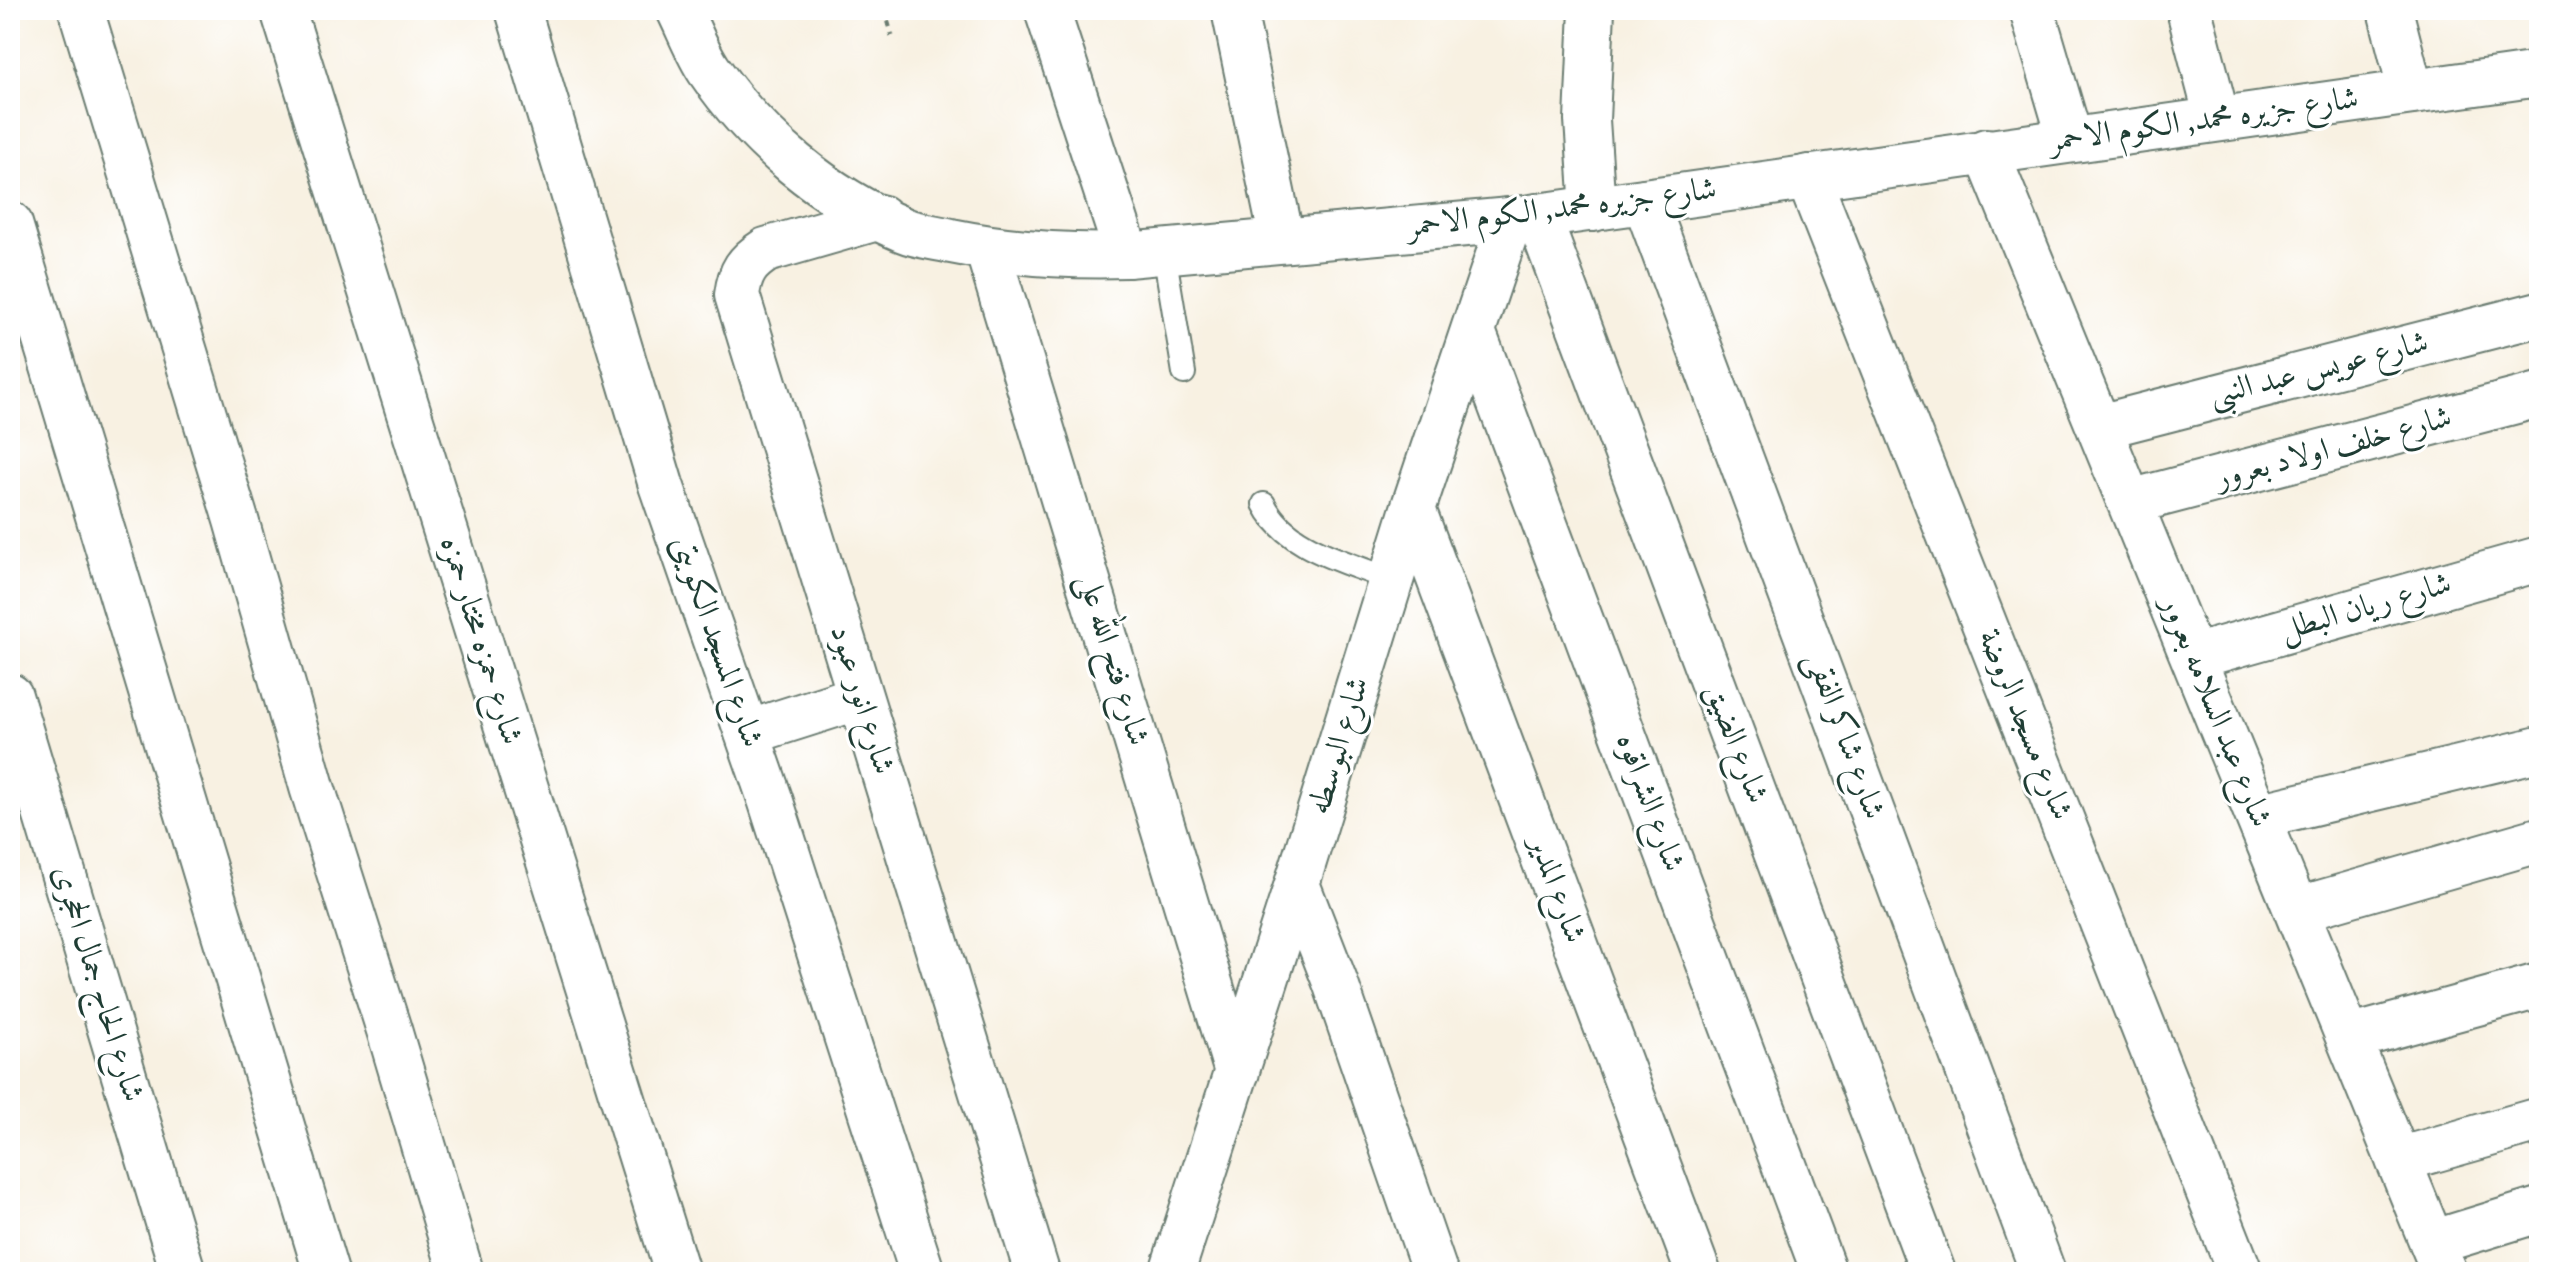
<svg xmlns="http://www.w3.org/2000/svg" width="2549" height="1282" font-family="'Sorts Mill Goudy',Amiri,serif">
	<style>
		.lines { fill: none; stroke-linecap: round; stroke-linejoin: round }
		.lane-casing { stroke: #6b7c71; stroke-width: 26 }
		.street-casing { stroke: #6b7c71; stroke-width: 48 }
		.secondary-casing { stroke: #6b7c71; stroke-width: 48 }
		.path { stroke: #6b7c71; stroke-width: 5; stroke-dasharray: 6 6; stroke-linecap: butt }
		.lane { stroke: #fff; stroke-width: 22 }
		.street { stroke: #fff; stroke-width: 44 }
		.secondary { stroke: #fff; stroke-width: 44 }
		.labels { text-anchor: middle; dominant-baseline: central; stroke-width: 6; stroke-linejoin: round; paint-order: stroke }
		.street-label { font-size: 32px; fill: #1f3d34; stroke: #fff }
	</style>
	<rect width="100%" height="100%" fill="#fff"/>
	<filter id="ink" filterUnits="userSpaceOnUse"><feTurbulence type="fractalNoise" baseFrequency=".0125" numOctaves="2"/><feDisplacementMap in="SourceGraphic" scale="16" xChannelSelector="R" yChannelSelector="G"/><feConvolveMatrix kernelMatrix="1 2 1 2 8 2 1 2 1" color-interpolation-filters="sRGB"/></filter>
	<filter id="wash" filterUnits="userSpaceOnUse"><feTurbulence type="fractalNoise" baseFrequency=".006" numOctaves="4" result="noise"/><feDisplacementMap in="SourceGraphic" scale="32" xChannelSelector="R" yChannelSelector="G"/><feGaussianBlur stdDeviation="1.8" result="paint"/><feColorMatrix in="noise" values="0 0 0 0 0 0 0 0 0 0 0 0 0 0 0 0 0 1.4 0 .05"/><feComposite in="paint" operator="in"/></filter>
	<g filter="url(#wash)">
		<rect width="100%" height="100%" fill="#f8f1e2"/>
	</g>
	<g filter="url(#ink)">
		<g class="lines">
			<g class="lane-casing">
				<path id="lane" d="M1164,252L1184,373
					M1264,504C1286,549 1348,562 1391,580"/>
			</g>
			<g class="street-casing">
				<path id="street" d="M81,10L236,520L312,787L389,1030L461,1272
					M283,10L677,1272
					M518,10L661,485L770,799L922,1272
					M1047,10L1127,255
					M1234,10L1282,240
					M1592,10L1587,120L1593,209
					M2032,10L2070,139
					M2189,10L2217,118
					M2390,10L2411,92
					M1986,151L2444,1272
					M1808,177L2240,1272
					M1645,201L2043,1272
					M1538,216L1933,1272
					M880,217L766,250C747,262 740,272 737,295L1037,1272
					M10,224L326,1272
					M987,248L1237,1072
					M1474,334L1824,1272
					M2099,427L2539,314
					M2130,502L2539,395
					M1413,509L1698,1272
					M2193,657L2539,559
					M10,696L183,1272
					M747,733L860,697
					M2258,816L2539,749
					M1297,884L1335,982L1435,1272
					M2296,910L2539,840
					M2349,1038L2539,986
					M2398,1160L2539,1120
					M2432,1243L2539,1210
					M1172,1272L1297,884L1413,509L1510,220"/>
			</g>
			<g class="secondary-casing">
				<path id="secondary" d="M679,10C689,30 697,52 709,70C757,140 825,197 904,230C918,236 936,237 951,241C1010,253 1067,257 1127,255L1510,220L2539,74"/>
			</g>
			<path class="path" d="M884,10L892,36"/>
			<use href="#lane" class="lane"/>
			<use href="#street" class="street"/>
			<use href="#secondary" class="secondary"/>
		</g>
	</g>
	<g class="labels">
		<g class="street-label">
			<text transform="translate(2204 121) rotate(-8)">شارع جزيره محمد, الكوم الاحمر</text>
			<text transform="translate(1562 209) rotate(-7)">شارع جزيره محمد, الكوم الاحمر</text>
			<text transform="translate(2319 370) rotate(-14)">شارع عويس عبد النبى</text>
			<text transform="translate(2334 449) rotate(-15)">شارع خلف اولاد بعرور</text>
			<text transform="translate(2366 608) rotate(-16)">شارع ريان البطل</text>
			<text transform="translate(480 641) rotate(73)">شارع حمزه مختار حمزه</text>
			<text transform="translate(716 642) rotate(71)">شارع المسجد الكويتى</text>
			<text transform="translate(1112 660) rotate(73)">شارع فتح الله على</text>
			<text transform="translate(861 700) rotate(73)">شارع انور عبود</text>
			<text transform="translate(2215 712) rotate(68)">شارع عبد السلامه بعرور</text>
			<text transform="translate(2024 725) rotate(68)">شارع مسجد الروضة</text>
			<text transform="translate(1844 736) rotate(70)">شارع شاكر الفقى</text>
			<text transform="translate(1735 744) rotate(69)">شارع الضيق</text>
			<text transform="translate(1340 746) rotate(-73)">شارع البوسطه</text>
			<text transform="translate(1649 803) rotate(70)">شارع الشراقوه</text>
			<text transform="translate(1556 890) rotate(70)">شارع المدير</text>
			<text transform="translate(97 984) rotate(73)">شارع الحاج جمال الحجرى</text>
		</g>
	</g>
	<rect width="2549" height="1282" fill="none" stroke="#fff" stroke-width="40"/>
</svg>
